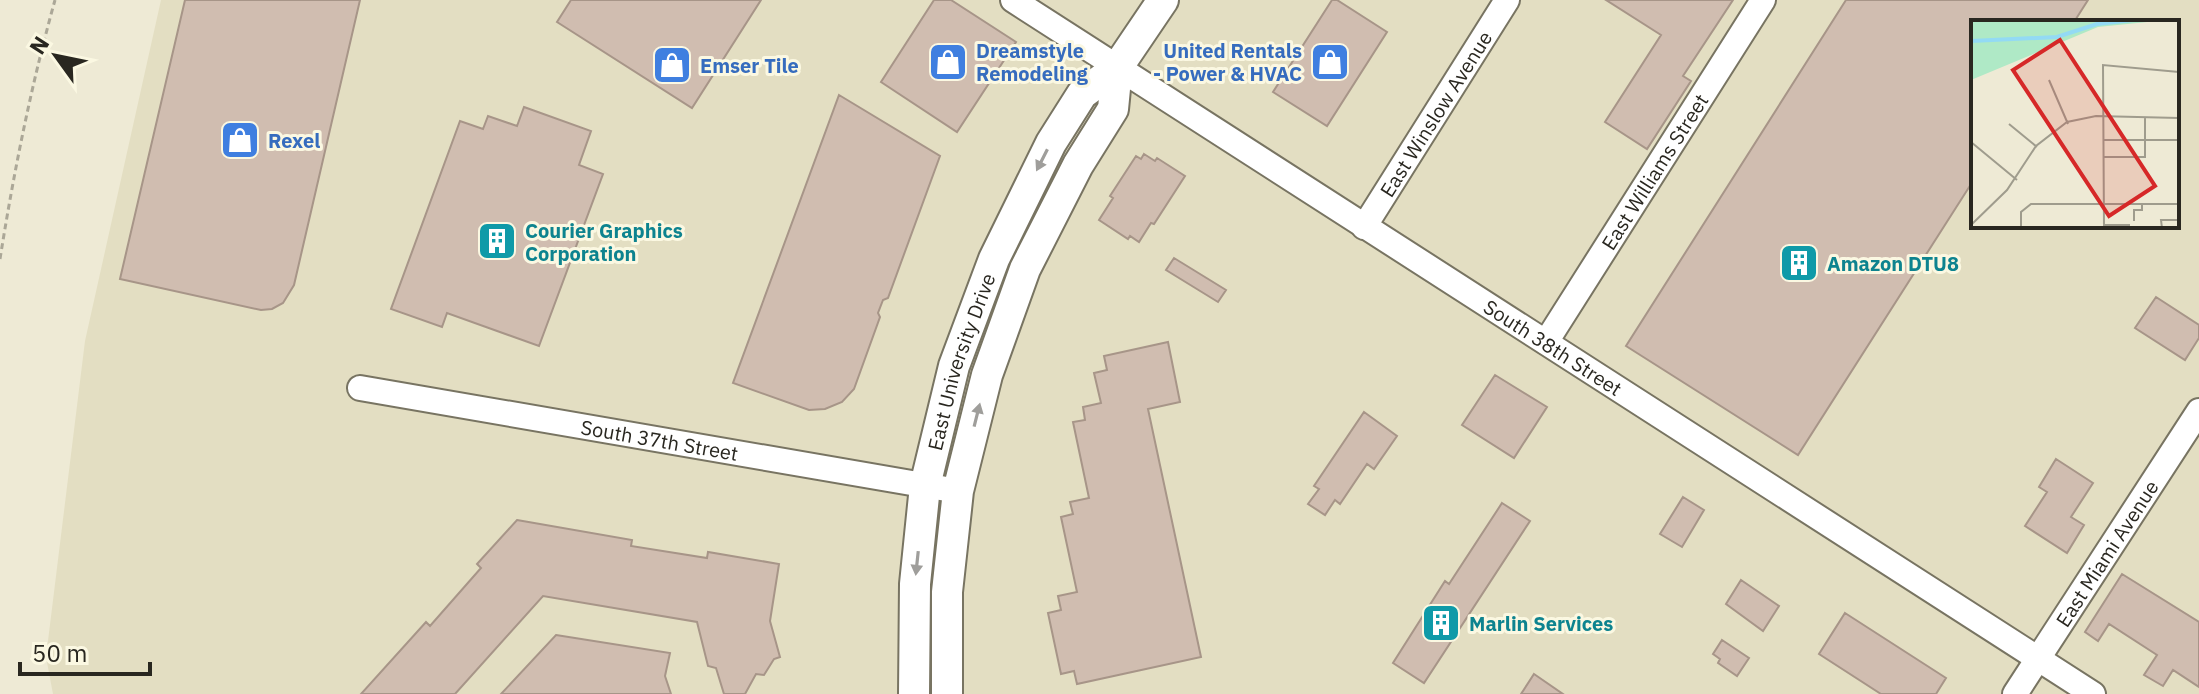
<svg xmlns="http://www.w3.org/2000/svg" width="2199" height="694" font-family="'IBM Plex Sans',sans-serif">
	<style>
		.built { fill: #e3dec2; fill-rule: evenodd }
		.building { fill: #d0bdb0; stroke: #a79588; stroke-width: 2 }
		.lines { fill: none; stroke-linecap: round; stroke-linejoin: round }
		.minor-casing { stroke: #787462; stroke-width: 28 }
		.major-casing { stroke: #787462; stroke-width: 34 }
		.path { stroke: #aba797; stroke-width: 3; stroke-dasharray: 6 4; stroke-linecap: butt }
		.minor { stroke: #fff; stroke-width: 24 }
		.major { stroke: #fff; stroke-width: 30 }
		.oneway { fill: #9f9e9b }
		.labels { text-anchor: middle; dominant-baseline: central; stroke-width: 6; stroke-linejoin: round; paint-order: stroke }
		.shop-label { font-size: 20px; font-weight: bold; fill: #366cbe; stroke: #fbf8e2; text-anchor: start }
		.street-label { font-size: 20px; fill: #292720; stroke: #fbf8e2 }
		.culture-label { font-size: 20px; font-weight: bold; fill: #0d838f; stroke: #fbf8e2; text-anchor: start }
		.inset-river { fill: none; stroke: #93daf4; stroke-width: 4 }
		.inset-road { fill: none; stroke: #9f9c8d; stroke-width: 2 }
		.view { fill: #d62828; fill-opacity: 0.15; stroke: #d62828; stroke-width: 4 }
		.inset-edge { fill: none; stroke: #292720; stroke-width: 4 }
	</style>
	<rect width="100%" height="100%" fill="#eeead5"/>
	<path class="built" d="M161,0H2199V694H53L46,657L85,341ZM1973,22H2177V226H1973Z"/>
	<path class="building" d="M185,0H360L294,285L283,303L272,309L261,310L120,279Z
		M571,0H761L692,108L557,22Z
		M934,0H951L1016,42L957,132L881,82Z
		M1332,0H1337L1387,32L1327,126L1273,92Z
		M1606,0H1733L1683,76L1691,81L1647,149L1605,122L1661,35Z
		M1846,0H2088L2074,22H1973V181L1798,455L1626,346Z
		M839,95L940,156L888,298L883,300L878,313L880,317L854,389L842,402L825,409L809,410L733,383Z
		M524,107L591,131L579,165L603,174L539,346L447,313L442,327L391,309L460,121L483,129L488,116L517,126Z
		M1144,154L1155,161L1157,158L1185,176L1154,224L1151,223L1139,242L1130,236L1128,239L1099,220L1113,198L1110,196L1136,156L1141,159Z
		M1174,258L1226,290L1218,302L1166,270Z
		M2156,297L2199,325V338L2185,360L2135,328Z
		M1168,342L1180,402L1148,409L1201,657L1077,684L1074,671L1061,674L1048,613L1061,610L1058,596L1077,592L1061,517L1073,514L1070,502L1089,498L1073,422L1085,420L1083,407L1101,403L1094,373L1107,370L1104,356Z
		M1495,375L1547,407L1514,458L1462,425Z
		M1364,412L1397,436L1374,469L1367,464L1340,504L1335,500L1325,515L1308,504L1319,489L1314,486Z
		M2056,459L2093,483L2071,517L2084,525L2067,553L2025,526L2047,492L2039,487Z
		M1683,497L1704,510L1682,547L1660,534Z
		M1502,503L1530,521L1424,683L1393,663L1445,581L1449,584Z
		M517,520L632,540L631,546L707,558L708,552L779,564L770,621L780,657L774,659L764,675L756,674L745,694H724L716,668L708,666L697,622L543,596L455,694H361L426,622L430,626L481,568L477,564Z
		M2122,574L2199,622V687L2173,670L2163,686L2144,675L2157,655L2109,624L2098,641L2085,632Z
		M1741,580L1779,606L1763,631L1726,604Z
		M1845,613L1946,678L1936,694H1881L1819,654Z
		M556,635L670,653L665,676L671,694H501Z
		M1722,640L1749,658L1737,676L1718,663L1720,659L1713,654Z
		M1534,674L1563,694H1521Z"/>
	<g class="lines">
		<g class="minor-casing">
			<g id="minor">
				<path id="s1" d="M1013,0L2093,694"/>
				<path id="s2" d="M1364,227L1507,0"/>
				<path id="s3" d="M1546,342L1763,0"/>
				<path id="s4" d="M360,388L958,491"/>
				<path id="s5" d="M2015,694L2199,411"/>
			</g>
		</g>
		<g class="major-casing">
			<g id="major">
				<path id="s6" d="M914,694L915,584L925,486L954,366L994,259L1051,143L1082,94L1117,68L1163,0"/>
				<path d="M947,694V592L958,491L987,375L1025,269L1078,165L1113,109L1117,68"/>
			</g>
		</g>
		<path class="path" d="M0,259C14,171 31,86 55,0"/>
		<use href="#minor" class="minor"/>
		<use href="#major" class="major"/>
	</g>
	<defs><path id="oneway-solid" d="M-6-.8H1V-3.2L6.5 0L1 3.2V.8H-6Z" transform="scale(2)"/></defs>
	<g class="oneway">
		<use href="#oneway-solid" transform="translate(1042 160) rotate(117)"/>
		<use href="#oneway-solid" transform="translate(977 415) rotate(-76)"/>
		<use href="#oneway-solid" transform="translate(917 563) rotate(96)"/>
	</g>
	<defs>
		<g id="shop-square" transform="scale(2)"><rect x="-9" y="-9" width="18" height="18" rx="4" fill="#3f7fe0" stroke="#fbf8e2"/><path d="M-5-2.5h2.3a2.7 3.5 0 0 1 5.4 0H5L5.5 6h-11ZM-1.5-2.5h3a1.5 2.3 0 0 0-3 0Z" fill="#fff"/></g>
		<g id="building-square" transform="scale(2)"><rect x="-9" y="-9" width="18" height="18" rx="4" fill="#0f9aa8" stroke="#fbf8e2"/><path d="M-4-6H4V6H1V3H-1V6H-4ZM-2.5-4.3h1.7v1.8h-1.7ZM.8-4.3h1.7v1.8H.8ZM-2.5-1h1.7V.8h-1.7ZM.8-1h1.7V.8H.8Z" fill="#fff"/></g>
	</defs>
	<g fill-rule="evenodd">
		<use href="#shop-square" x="948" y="62"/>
		<use href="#shop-square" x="1330" y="62"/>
		<use href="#shop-square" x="672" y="65"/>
		<use href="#shop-square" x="240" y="140"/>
		<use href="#building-square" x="497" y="241"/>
		<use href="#building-square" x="1799" y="263"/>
		<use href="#building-square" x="1441" y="623"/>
	</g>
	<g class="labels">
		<g class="shop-label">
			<text x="976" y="50">Dreamstyle<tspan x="976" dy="23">Remodeling</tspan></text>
			<text x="1302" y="50" text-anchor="end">United Rentals<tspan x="1302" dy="23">- Power &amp; HVAC</tspan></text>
			<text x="700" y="65">Emser Tile</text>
			<text x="268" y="140">Rexel</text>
		</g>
		<g class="street-label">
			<text stroke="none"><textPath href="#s2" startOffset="134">East Winslow Avenue</textPath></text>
			<text stroke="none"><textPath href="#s3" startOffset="202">East Williams Street</textPath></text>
			<text stroke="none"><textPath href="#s1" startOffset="642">South 38th Street</textPath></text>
			<text stroke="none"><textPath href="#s6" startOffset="338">East University Drive</textPath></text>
			<text stroke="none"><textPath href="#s4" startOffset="304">South 37th Street</textPath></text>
			<text stroke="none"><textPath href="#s5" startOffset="168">East Miami Avenue</textPath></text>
		</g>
		<g class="culture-label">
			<text x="525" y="230">Courier Graphics<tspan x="525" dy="23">Corporation</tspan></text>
			<text x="1827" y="263">Amazon DTU8</text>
			<text x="1469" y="623">Marlin Services</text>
		</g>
	</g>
	<g transform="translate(1971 20)">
		<rect width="208" height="208" fill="#eeead5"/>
		<path d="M0,0H196L127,7L0,60Z" fill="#afe9c6"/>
		<path class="inset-river" d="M0,21L86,17L126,4L162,0"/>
		<path class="inset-road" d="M78,60L97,104M38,104L66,127M132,120H208M0,122L46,160M133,137H174V98M163,201V190H171V184M0,205L36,170L65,126L96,102L125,96L208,98M133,205H159M50,208V192L60,184H208M133,208L132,45L208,52M191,208L190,200H208"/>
		<path class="view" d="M89,20L184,166L138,196L42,50Z"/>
		<rect width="208" height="208" class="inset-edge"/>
	</g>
	<g transform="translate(56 56) rotate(303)" stroke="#fbf8e2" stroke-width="6" paint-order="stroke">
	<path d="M0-6L14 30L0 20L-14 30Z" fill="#292720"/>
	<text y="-12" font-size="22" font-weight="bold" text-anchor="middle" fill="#292720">N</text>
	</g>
	<path d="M20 662v12h130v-12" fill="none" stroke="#292720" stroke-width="4"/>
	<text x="32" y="662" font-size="24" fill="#292720" stroke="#fbf8e2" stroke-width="6" paint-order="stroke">50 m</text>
</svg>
